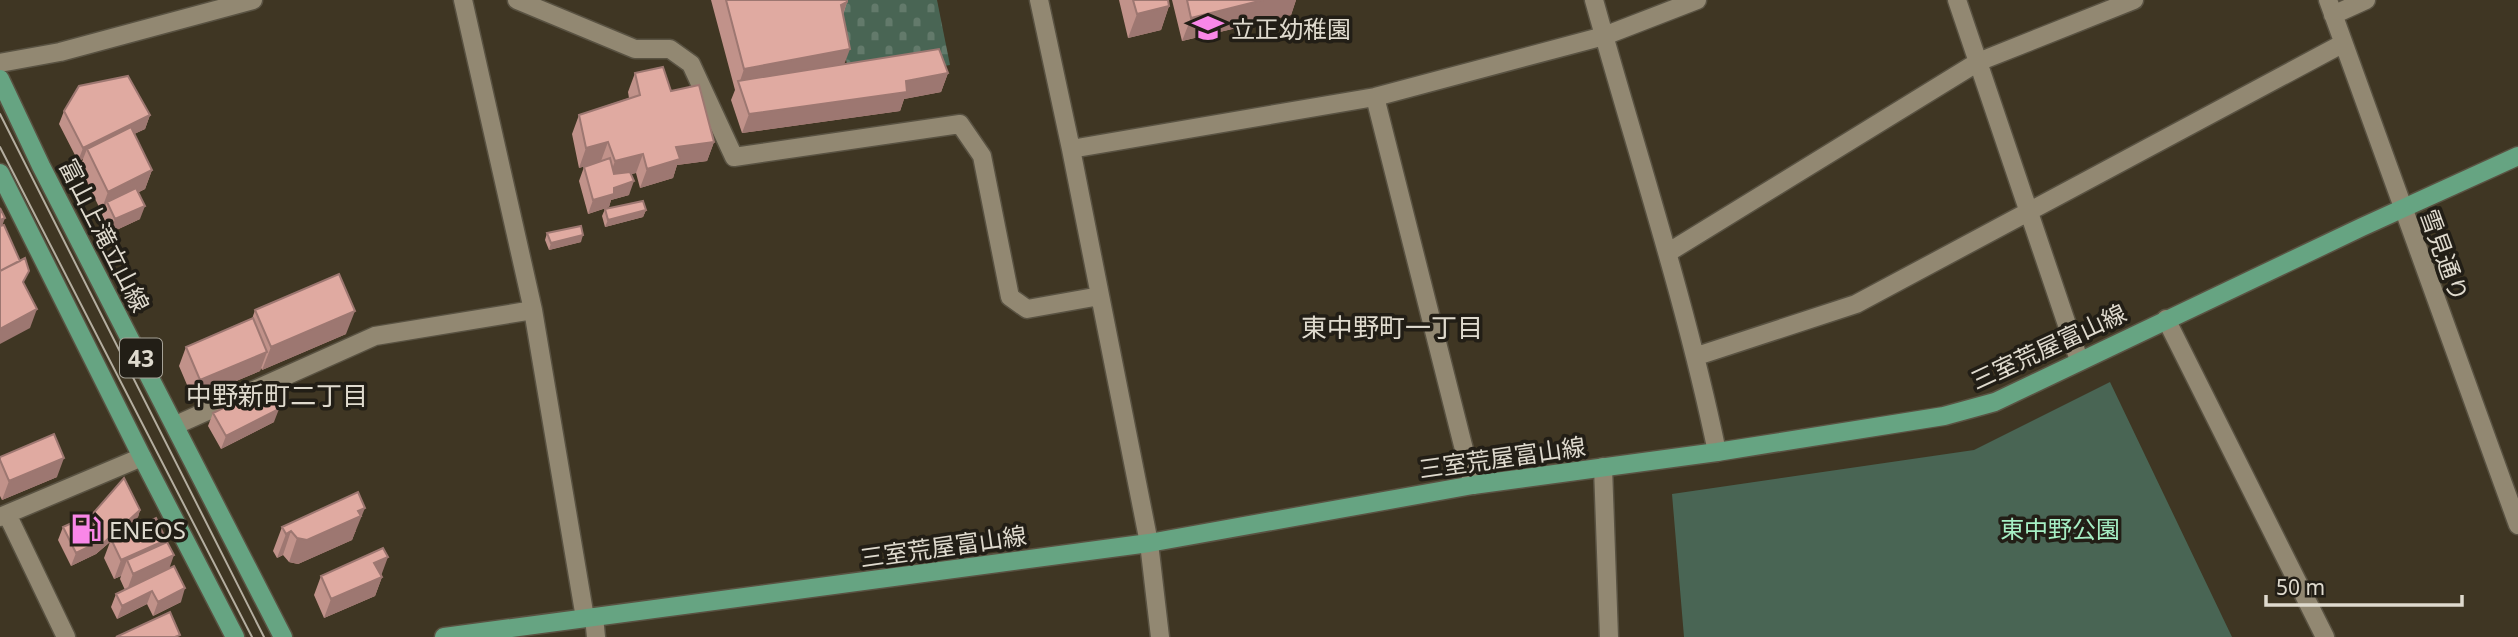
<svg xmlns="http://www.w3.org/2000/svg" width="2518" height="637" font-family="'Noto Sans','Noto Sans JP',sans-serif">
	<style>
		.cemetery { fill: url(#cemetery-stones) }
		.park { fill: #496554 }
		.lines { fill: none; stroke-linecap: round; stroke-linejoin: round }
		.minor-casing { stroke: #595242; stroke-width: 21 }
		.major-casing { stroke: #595242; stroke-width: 21 }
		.minor { stroke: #928872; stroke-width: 18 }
		.major { stroke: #66a482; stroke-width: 18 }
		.tram { stroke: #b4aea0; stroke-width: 2 }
		.wall { fill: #c1928a }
		.shaded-wall { fill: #9d7771 }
		.building { fill: #e0aaa1; stroke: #9d7771; stroke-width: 2 }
		.labels { text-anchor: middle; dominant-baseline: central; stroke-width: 7; stroke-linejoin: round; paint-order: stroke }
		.shield { fill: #221e16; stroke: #a6a297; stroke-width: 2 }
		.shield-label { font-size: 23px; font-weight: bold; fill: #dfdace }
		.poi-label { font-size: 24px; fill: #dfdace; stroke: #221e16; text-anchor: start }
		.street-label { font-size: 24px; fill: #dfdace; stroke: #221e16 }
		.park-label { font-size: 24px; fill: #a6efc4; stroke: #221e16 }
		.neighbourhood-label { font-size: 26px; fill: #dfdace; stroke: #221e16 }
	</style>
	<defs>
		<pattern id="cemetery-stones" width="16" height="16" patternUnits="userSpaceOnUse" patternTransform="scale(1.75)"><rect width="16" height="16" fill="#496554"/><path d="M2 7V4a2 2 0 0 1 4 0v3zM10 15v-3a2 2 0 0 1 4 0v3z" fill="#637a6b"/></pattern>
	</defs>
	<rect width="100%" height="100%" fill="#3f3623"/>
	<path class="cemetery" d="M832,0H937L950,65L851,81Z"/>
	<path class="park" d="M2110,382L2232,637H1684L1672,494L1974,450Z"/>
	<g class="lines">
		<g class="minor-casing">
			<path id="minor" d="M463,0L533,310L585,618
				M517,0L635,49H670L691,64L734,157L960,124L982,156L1010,297L1027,309L1100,296
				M1039,0L1071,149L1149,543L1160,637
				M1594,0C1636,151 1685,298 1717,452
				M1957,0L2079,360
				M2328,0L2518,525
				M2333,15L2366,0
				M0,63L60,52L253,0
				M1375,97L1473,485
				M1071,149L1375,97L1604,36L1697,0
				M1669,252L1978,62L2134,0
				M2166,319L2325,637
				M1697,356L1856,304L2342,44
				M176,425L375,336L533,310
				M1603,467L1609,637
				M7,514L66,637
				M0,517L142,457
				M594,617L596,637"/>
		</g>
		<g class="major-casing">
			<path id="major" d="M0,79L41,166L283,637
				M0,173L142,457L235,637
				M444,637L1149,543L1473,485L1717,452L1944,416L1995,402L2362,227L2518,156"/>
		</g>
		<use href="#minor" class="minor"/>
		<use href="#major" class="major"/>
		<path class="tram" d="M0,114L264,637
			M0,147L252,637"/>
	</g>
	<path class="wall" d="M711,0H847V2L843,15L844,64L948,73L941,92L904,99L900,111L742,133L731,100L735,90Z
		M1119,0H1168L1169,6L1161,30L1128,38Z
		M1172,0H1296L1291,15L1182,41Z
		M635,73L671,91L714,142L707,161L677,165L673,178L640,188L636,173L631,174L629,195L611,200L609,207L588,214L579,181L584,167L598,162L579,168L572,134L579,115L629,98L628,92Z
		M64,111L150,115L145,129L134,134L152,170L145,189L139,192L140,219L110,233L102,215L104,209L101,211L80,168L83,159L78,161L59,124Z
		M605,209L646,210L643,217L605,227L602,216Z
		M547,233L581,242L549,250L545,240Z
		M255,310L346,334L262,370L261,368L260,371L193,399L179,366L186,347L252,319Z
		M213,413L274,422L221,449L208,426Z
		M0,457L57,477L2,500L0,496Z
		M140,510L138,517L116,537L164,543L169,568L181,602L153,616L147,604L117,619L111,607L116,594L125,590L120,579L121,576L114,579L104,558L110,542L96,554L71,566L58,540L63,527L90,517Z
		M282,527L356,531L355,532L352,540L298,564L289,562L283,555L277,558L273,551Z
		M321,576L382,577L375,596L324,618L314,595Z"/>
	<path class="shaded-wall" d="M1263,0H1296L1291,15L1182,41L1191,18Z
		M847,2L839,26L841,5Z
		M1169,6L1161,30L1128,38L1137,14Z
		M850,49L841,73L739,84L744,69Z
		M948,73L941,92L904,99L900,111L742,133L749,114L906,81Z
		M150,115L145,129L90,155L87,149L83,159L78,161L83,148Z
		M608,142L601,161L579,168L586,148Z
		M714,142L707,161L677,165L673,178L640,188L647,169L676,147Z
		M643,154L636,173L608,180L615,161Z
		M152,170L145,189L109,207L107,202L104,209L101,211L108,192Z
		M634,181L629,195L611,200L609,207L588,214L593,200L614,188Z
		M145,206L140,219L110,233L115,219Z
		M646,210L643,217L605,227L608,220Z
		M5,218L0,232V220Z
		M583,235L581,242L549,250L551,243Z
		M37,309L30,328L0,344V329Z
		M355,311L346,334L262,370L271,347Z
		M267,352L260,371L193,399L200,380Z
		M279,409L274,422L221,449L226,436Z
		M64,458L57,477L2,500L9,481Z
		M365,508L352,540L298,564L289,562L297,538Z
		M140,510L138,517L112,540L111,539L110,542L96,554L71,566L76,553Z
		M291,531L283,555L277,558L286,534Z
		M166,540L159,559L127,560L121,576L114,579L121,560Z
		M174,555L167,575L126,593L133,574Z
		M388,557L381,576L374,563Z
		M382,577L375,596L324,618L331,599Z
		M185,588L181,602L153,616L158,602Z
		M152,591L147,604L117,619L122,606Z"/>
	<path class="building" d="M726,0H847V2L841,5L850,49L744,69Z
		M1133,0H1168L1169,6L1137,14Z
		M1187,0H1263L1191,18Z
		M939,49L948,73L906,81L907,92L749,114L738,81Z
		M663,67L671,91L699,85L714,142L676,147L680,159L647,169L643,154L615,161L608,142L586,148L579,115L640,95L635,73Z
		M128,76L150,115L83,148L64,111L79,86Z
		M131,127L152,170L108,192L87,149Z
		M610,158L614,174L630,172L634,181L614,188V194L593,200L584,167Z
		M136,188L145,206L115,219L107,202Z
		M643,201L646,210L608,220L605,209Z
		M0,208L5,218L0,220Z
		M4,225L20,261L0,271V226Z
		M581,226L583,235L551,243L547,233Z
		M25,258L29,271L23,282L37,309L0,329V271Z
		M339,274L355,311L271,347L255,310Z
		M253,318L267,352L200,380L186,347Z
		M268,386L279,409L226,436L213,413Z
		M54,434L64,458L9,481L0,460V457Z
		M124,478L140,510L99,547L101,541L90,517Z
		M358,492L365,508L358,511L361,516L307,540L297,538L291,531L286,534L282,527Z
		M89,515L101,541L76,553L63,527Z
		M156,518L166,540L121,560L111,539Z
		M167,542L174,555L133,574L127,560Z
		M383,548L388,557L374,563L382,577L331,599L321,576Z
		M174,566L185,588L158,602L152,591L122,606L116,594Z
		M170,612L180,635L175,637H116Z"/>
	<defs>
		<g id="school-bare" transform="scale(2.415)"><path d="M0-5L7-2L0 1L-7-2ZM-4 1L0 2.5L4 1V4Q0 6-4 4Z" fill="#f987e8" stroke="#221e16" stroke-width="2.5" paint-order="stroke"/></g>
		<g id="fuel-bare" transform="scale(2.415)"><path d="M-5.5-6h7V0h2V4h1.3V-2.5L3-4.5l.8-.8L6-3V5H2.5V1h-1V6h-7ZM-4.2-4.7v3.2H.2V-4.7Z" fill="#f987e8" stroke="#221e16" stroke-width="2.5" paint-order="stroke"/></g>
	</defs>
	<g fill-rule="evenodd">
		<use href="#school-bare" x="1208" y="28"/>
		<use href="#fuel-bare" x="86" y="529"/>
	</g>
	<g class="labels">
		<rect class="shield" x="120" y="338.5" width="42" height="39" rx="5"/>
		<g class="shield-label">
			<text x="141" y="358">43</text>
		</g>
		<g class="poi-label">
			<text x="1231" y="28">立正幼稚園</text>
			<text x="109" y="529">ENEOS</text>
		</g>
		<g class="street-label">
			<text transform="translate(105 235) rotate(63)">富山上滝立山線</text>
			<text transform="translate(2445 255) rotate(70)">雪見通り</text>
			<text transform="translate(2048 346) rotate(-25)">三室荒屋富山線</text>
			<text transform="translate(1502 457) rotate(-8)">三室荒屋富山線</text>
			<text transform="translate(943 546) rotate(-8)">三室荒屋富山線</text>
		</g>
		<g class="park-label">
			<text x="2060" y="528">東中野公園</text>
		</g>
		<g class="neighbourhood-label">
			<text x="1392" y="327">東中野町一丁目</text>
			<text x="277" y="395">中野新町二丁目</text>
		</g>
	</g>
	<path d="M2266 595v10h196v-10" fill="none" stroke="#dfdace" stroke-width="3.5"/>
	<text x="2276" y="595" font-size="21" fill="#dfdace" stroke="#221e16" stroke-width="5" paint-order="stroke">50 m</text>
</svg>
